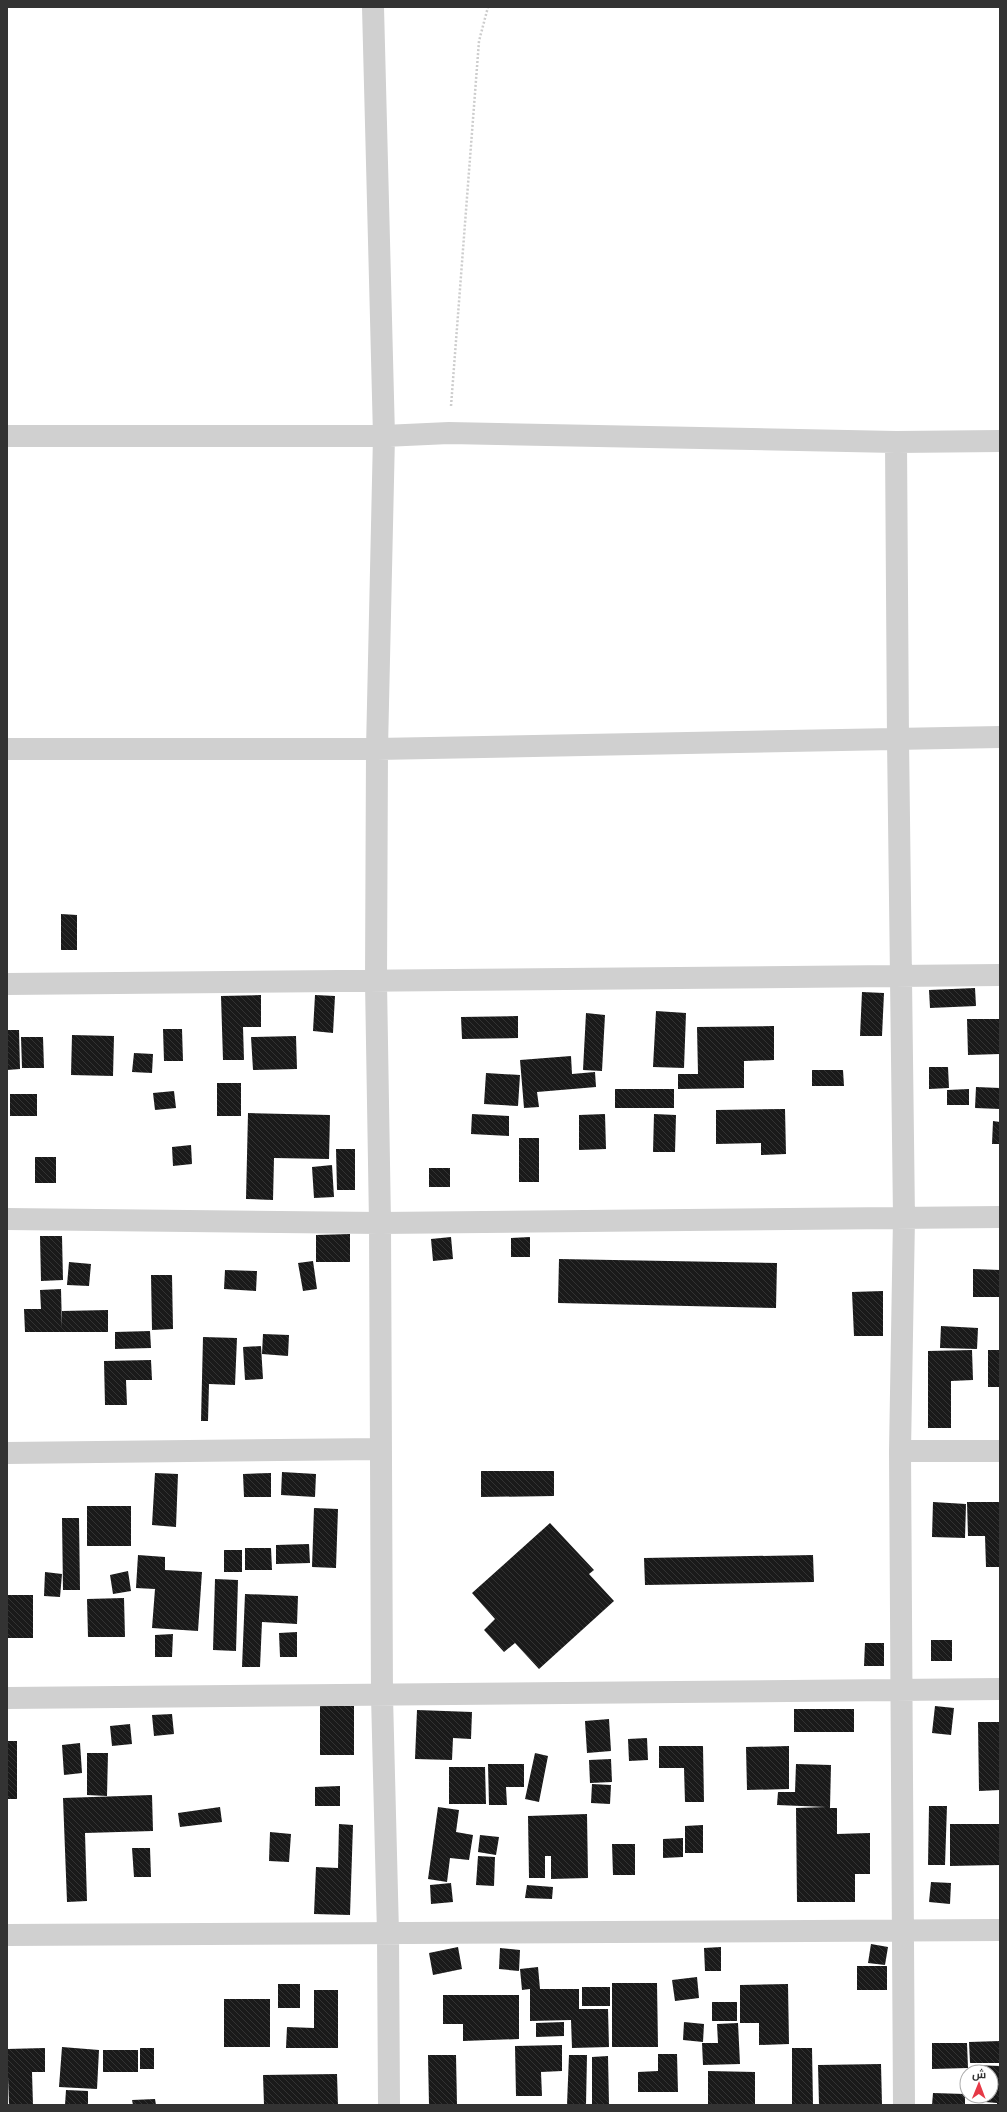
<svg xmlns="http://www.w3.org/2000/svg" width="1007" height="2112" font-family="'Nunito Sans',Cairo,sans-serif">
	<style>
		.building { fill: url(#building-back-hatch) }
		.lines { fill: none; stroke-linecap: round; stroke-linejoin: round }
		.path { stroke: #cdcdcd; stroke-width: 2.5; stroke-dasharray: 2 2; stroke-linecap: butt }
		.minor { stroke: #d0d0d0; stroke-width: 22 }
	</style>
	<defs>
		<pattern id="building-back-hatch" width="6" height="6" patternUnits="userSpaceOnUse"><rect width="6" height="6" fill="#1a1a1a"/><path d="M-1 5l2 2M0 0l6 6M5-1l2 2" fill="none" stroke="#333"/></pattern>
	</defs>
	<rect width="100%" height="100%" fill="#fff"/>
	<path class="building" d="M61,914L77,915V950H61Z
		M975,988L976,1006L930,1008L929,990Z
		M862,992L884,993L882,1036H860Z
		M261,995V1027H243L244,1060H223L221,996Z
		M315,995L335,996L333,1033L313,1031Z
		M656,1011L686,1013L684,1068L653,1067Z
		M586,1013L605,1015L602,1071L583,1070Z
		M518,1016V1038L462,1039L461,1017Z
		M967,1019H1000V1054L968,1055Z
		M774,1026V1060L744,1061V1088L678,1089V1074H698L697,1027Z
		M163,1029H182L183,1061H164Z
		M7,1030H19L20,1069L7,1070Z
		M72,1035L114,1036L113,1076L71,1075Z
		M296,1036L297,1069L253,1070L251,1037Z
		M21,1037H43L44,1068H22Z
		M134,1053L153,1054L152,1073L132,1072Z
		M571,1056L572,1074L595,1072L596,1087L537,1092L539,1107L524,1108L520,1060Z
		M929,1067H948L949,1088L929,1089Z
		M812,1070H843L844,1086H812Z
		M486,1073L520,1075L518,1106L484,1104Z
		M217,1083H241V1116H217Z
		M976,1087L1000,1088V1109L975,1108Z
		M615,1089H674V1108H615Z
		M969,1089V1105H947V1090Z
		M174,1091L176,1108L155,1110L153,1093Z
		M10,1094H37V1116H10Z
		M785,1109L786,1154L761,1155V1143L716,1144V1110Z
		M248,1113L330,1115L329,1159L274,1158L273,1200L246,1199Z
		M472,1114L509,1116V1136L471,1134Z
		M605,1114L606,1149L579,1150V1115Z
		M654,1114L676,1115L675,1152H653Z
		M993,1121L1000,1122V1144H992Z
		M519,1138H539V1182H519Z
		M191,1145L192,1164L173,1166L172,1147Z
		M336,1149H355V1190H337Z
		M35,1157H56V1183H35Z
		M332,1165L334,1197L314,1198L312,1167Z
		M429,1168H450V1187H429Z
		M350,1234V1262H316V1235Z
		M40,1236H62L63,1280L41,1281Z
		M451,1237L453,1259L433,1261L431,1239Z
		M530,1237V1257H511V1238Z
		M559,1259L777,1263L776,1308L558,1303Z
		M313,1261L317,1289L303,1291L298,1263Z
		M69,1262L91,1264L89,1286L67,1285Z
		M973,1269L1000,1270V1297H973Z
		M225,1270L257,1271L256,1291L224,1289Z
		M151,1275H172L173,1329L152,1330Z
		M61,1289L62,1328V1311L108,1310V1332H25L24,1309H41L40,1290Z
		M883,1291V1336H854L852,1292Z
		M941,1326L978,1328L977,1349L940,1348Z
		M150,1331L151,1348L115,1349V1332Z
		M263,1334L289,1335L288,1356L262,1354Z
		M203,1337L237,1338L235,1385L209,1384L208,1421H201Z
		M261,1346L263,1379L245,1380L243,1347Z
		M972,1350L973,1380L951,1381V1428H928V1351Z
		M988,1350H1000V1387H988Z
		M151,1360L152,1380H126L127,1405H105L104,1361Z
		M481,1471H554V1496L481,1497Z
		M282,1472L316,1474L315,1497L281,1495Z
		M155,1473L178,1474L176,1527L152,1525Z
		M271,1473V1497H244L243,1474Z
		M933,1502L966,1504L965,1538L932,1537Z
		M967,1502H1000V1567H986L985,1536H968Z
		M87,1506H131V1546H87Z
		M314,1508L338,1509L336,1568L312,1567Z
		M62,1518H79L80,1590H63Z
		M550,1523L594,1570L589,1574L614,1601L539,1669L515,1643L504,1652L484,1630L495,1619L472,1593Z
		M309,1544L310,1563L276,1564V1545Z
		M245,1548H271L272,1570H245Z
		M224,1550H242V1572H224Z
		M138,1555L165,1557V1570L202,1572L198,1631L152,1628L155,1589L136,1588Z
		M813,1555L814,1582L645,1585L644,1558Z
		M128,1571L131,1591L113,1594L110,1575Z
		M45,1572L62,1574L60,1597L44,1596Z
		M215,1579L238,1580L236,1651L213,1650Z
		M245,1594L298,1596L297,1624L262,1622L260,1667H242Z
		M7,1595H33V1638H7Z
		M124,1598L125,1637H88L87,1599Z
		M297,1632V1657H280L279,1633Z
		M173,1634L172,1657H155V1635Z
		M931,1640H952V1661H931Z
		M865,1643H884V1666H864Z
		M320,1706H354V1755H320Z
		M935,1706L954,1708L951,1735L932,1733Z
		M794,1709H854V1732H794Z
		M417,1710L472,1712L471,1739L453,1738L452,1760L415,1759Z
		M172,1714L174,1734L154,1736L152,1715Z
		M609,1719L611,1751L587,1753L585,1721Z
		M978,1722H1000V1790L979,1791Z
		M130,1724L132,1744L112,1746L110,1726Z
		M647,1738L648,1760L629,1761L628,1739Z
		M7,1741H17V1799H7Z
		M80,1743L82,1773L64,1775L62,1745Z
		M659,1746H703L704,1802H685L684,1768H659Z
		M789,1746V1789L747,1790L746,1747Z
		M87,1753H108L107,1796L87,1795Z
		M535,1753L548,1756L539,1802L525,1799Z
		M611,1759L612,1782L590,1783L589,1760Z
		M488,1764H524V1787H506L507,1805H489Z
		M796,1764L831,1765L830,1808H837V1834L870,1833V1874H855V1902H797L796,1808L826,1807L777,1805L778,1792H795Z
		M449,1767H485L486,1804H449Z
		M592,1784L611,1785L610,1804L591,1803Z
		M340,1786V1806H315V1787Z
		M152,1795L153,1831L85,1833L87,1901L67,1902L63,1798Z
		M929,1806H947L945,1865H928Z
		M220,1807L222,1822L180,1827L178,1813Z
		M438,1807L459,1810L456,1832L473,1835L469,1860L450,1858L447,1882L428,1879Z
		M587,1814L588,1878L551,1879V1856H545V1878H529L528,1816Z
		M339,1824L353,1825L350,1915L314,1914L316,1867L338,1868Z
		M950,1824H1000V1865L950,1866Z
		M703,1825V1853H685V1826Z
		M270,1832L291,1834L289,1862L269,1861Z
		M480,1835L499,1837L496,1855L478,1852Z
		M683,1838V1857L663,1858V1839Z
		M612,1844H635V1875H613Z
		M132,1848H150L151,1877H134Z
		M478,1856L495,1857L494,1886L476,1885Z
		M931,1882L951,1883L950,1904L929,1902Z
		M451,1883L453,1902L431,1904L430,1885Z
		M527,1885L553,1887L552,1899L525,1898Z
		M871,1944L888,1947L885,1965L868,1963Z
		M458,1947L462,1969L433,1975L429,1953Z
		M721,1947V1971H705L704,1948Z
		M500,1948L520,1950L519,1971L499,1969Z
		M857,1966H887V1990H857Z
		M538,1967L540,1989H533H579V2009H608L609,2047L572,2048L571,2020L530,2021V1989L522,1990L520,1969Z
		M697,1977L699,1998L675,2001L672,1980Z
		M612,1983H657L658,2047H612Z
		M278,1984H300V2008H278Z
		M788,1984L789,2044L759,2045V2023H740V1985Z
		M582,1987H610V2006H582Z
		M314,1990H338V2048H286L287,2027L314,2028Z
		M443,1995H519V2039L463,2041V2024H443Z
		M224,1999H270V2047H224Z
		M712,2002H737V2021H712Z
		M564,2022V2036L536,2037V2023Z
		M684,2022L704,2024L703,2042L683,2040Z
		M738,2023L740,2064L703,2065L702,2043H718L717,2024Z
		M1000,2041V2063H970L969,2042Z
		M932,2043H967L968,2068L932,2069Z
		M562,2045V2071L541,2072L542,2096H516L515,2046Z
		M62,2047L99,2050L97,2089L59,2087Z
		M45,2048V2072H32L33,2105H9L7,2049Z
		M140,2048H154V2069H140Z
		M792,2048H812L813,2105H792Z
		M103,2050H138V2072H103Z
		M658,2054H677L678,2092H638V2072L658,2071Z
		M428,2055H456L457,2105H429Z
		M569,2055H587L586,2105H567Z
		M608,2056L609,2105H592V2057Z
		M881,2064L882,2105H819L818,2065Z
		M974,2065L1000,2066V2105H997V2103L973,2101V2096H991V2072H974Z
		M708,2071L755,2072V2105H708Z
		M337,2074L338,2105H264L263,2075Z
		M66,2090L88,2091V2105H65Z
		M933,2093L965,2094V2105H932Z
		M155,2099L156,2105H133L132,2100Z"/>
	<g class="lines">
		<path class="path" d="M451,406L479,41L488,7"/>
		<path class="minor" d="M373,7L384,436L377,749L376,982L380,1223L382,1696L388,1933L389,2105
			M7,436H384L449,433L896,442L1000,441
			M896,442L898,739L904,1218L900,1451L904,2105
			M7,749H377L1000,737
			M7,984L1000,975
			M7,1219L380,1223L1000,1217
			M900,1451H1000
			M7,1453L380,1449
			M7,1698L1000,1689
			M7,1935L1000,1930"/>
	</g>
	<rect width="1007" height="2112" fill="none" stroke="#333333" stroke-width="16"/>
	<g transform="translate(979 2084) rotate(1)"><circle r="19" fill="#ffffff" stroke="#adadad"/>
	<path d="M0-3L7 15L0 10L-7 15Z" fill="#e63946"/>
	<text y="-6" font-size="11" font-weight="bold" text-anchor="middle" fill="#333333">ش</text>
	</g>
</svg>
